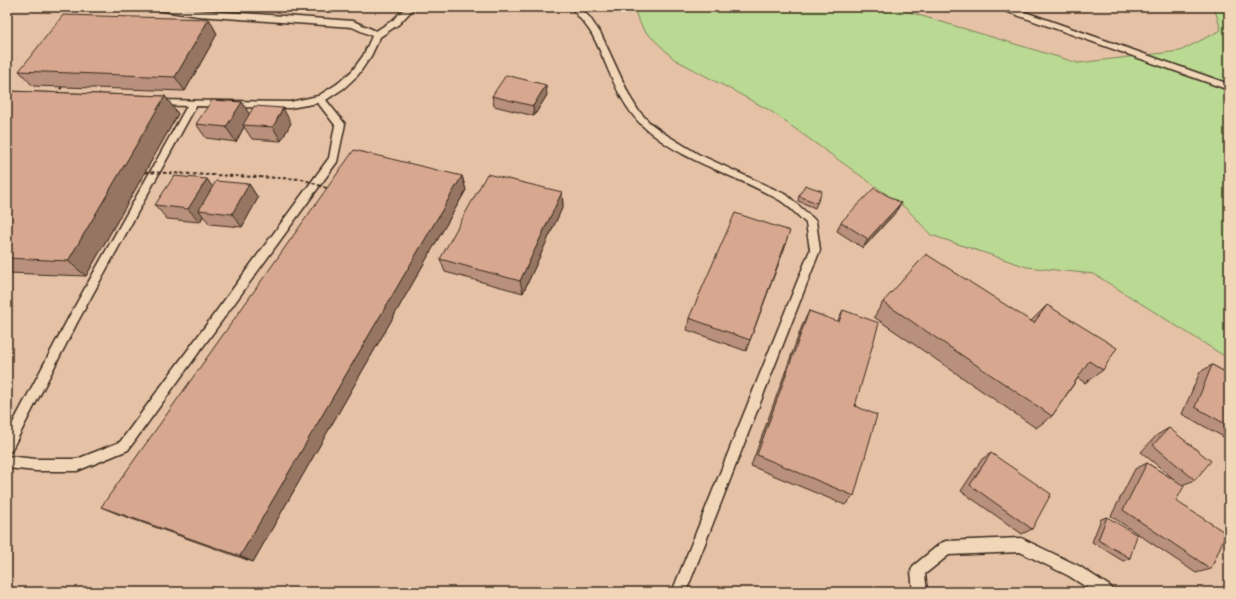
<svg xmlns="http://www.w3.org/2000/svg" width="1236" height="599" font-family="Kalam,sans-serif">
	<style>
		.built { fill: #e5c1a5 }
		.green { fill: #bad992; stroke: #7a8258 }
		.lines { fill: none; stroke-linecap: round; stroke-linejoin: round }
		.service-casing { stroke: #3b2a1e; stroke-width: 3 }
		.service { fill: #f1d6b8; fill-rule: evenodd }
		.path-bridge { stroke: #3b2a1e; stroke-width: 2; stroke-dasharray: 3.5 2.5; stroke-linecap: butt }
		.wall { fill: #b9907b; stroke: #3b2a1e }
		.shaded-wall { fill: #967664; stroke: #3b2a1e }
		.building { fill: #d7a88f; stroke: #3b2a1e }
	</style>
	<rect width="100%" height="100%" fill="#f0d0b3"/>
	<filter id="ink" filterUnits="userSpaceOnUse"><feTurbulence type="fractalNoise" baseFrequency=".025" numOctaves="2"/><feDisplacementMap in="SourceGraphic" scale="8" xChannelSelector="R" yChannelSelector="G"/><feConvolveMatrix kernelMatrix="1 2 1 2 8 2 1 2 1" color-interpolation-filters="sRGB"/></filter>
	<g filter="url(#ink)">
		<path class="built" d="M7,7H631L634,10L643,29L735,93L769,110L907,209L931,235L1027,267L1094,274L1229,359V592H7Z
			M892,7H1214L1221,30L1180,51L1078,63Z"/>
		<path class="green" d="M631,7H892L1078,63L1180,51L1221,30L1214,7H1229V359L1094,274L1027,267L931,235L907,209L769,110L674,59L643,29L634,10Z"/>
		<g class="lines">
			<g class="service-casing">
				<path id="service" d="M152,7H174L198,10L353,21L376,31L393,20L406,7H415L399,24L380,37L371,56L358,75L344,88L326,100L345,124L337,162L128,450L77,471H36L7,468V456L36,459H77L120,442L329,158L335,125L318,103L290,108L196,106L78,321L11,451L7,453V434L70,315L187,106L155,105L150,102L152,100L290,102L318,96L337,84L352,71L363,56L372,36L352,27L198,16L156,10Z
					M571,7H580L590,18L601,34L630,97L638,110L650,123L665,134L698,154L787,195L816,221L820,250L686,592H672L810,250L806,223C798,216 790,207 781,201C736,174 684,163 645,128C618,104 609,67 593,36C587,25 578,17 571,7Z
					M999,7H1011L1229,84V90L1000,9Z
					M1021,538L1079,566L1111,587L1113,592H1094L1069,576L1020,552L949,555L925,574L927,592H913L911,571L913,566L941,543L946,541Z"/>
			</g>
			<use href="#service" class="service"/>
			<path class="path-bridge" d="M56,94L62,87
				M145,172L302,179L329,189"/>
		</g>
		<path class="wall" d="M452,7H478L474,12Z
			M209,19L217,34L185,91L33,86L19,71Z
			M7,91L165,96L178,114L86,276L7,273Z
			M547,95L534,116L494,106L492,96Z
			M242,102L249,114L291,123L281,141L252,139L244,127L236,142L206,138L196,124Z
			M462,176L466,190L253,562L118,514L101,507Z
			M207,179L212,187L249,184L258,198L242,227L210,224L203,216L200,222L167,219L155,205Z
			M562,192L563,206L523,293L445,272L440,259Z
			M799,196H820L815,208L798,201Z
			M901,203L895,213L863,248L837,231L841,222Z
			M786,244L746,351L687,330L689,318Z
			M883,302L1031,321L1047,305L1103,370L1085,383L1078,378L1052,416L1036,428L874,317Z
			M843,310L855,406L854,496L845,505L751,466L802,326L809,311L837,322Z
			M1212,365L1229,374V440L1182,414L1200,372Z
			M1169,428L1195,480L1182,485L1176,501L1211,569L1196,573L1111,516L1135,469L1147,463L1180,484L1141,452L1157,435Z
			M991,453L1032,529L1022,534L961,491L982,459Z
			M1229,488V502L1225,499Z
			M1107,517L1130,558L1123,561L1092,542L1101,519Z"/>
		<path class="shaded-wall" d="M473,7H478L474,12Z
			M209,19L217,34L185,91L175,77Z
			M546,85L547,95L534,116L533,106Z
			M165,96L178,114L86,276L68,261Z
			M242,102L251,117L243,125L244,127L236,142L226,127Z
			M283,108L291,123L281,141L273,127Z
			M462,176L466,190L253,562L240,556Z
			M207,179L217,193L199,210L203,216L200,222L188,209Z
			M249,184L258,198L242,227L232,214Z
			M562,192L563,206L523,293L520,281Z
			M901,203L895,213L863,248L868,239Z"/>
		<path class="building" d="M63,15L209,19L175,77L19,71Z
			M506,75L546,85L533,106L492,96Z
			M7,91L165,96L68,261L7,258Z
			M212,100L242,102L226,127L196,124Z
			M254,106L283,108L273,127L243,125Z
			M354,150L462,176L240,556L101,507Z
			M487,174L562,192L520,281L440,259Z
			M174,176L207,179L188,209L155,205Z
			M216,181L249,184L232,214L199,210Z
			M805,185L822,191L817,203L799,196Z
			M874,188L901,203L868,239L841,222Z
			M735,213L790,231L750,340L689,318Z
			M926,254L1034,323L1047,305L1117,348L1103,370L1089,361L1052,416L883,302Z
			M843,310L879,323L855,406L877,415L854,496L757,455L809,311L839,322Z
			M1212,365L1229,374V426L1195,407Z
			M1169,428L1211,461L1195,480L1153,445Z
			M991,453L1051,494L1032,529L970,485Z
			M1147,463L1184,486L1176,501L1226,533L1211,569L1123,510Z
			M1107,517L1137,535L1130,558L1098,540Z"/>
	</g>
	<rect width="1236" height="599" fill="none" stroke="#f1d6b8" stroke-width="24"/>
	<rect x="12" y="12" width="1212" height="575" fill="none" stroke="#3b2a1e" stroke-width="1.5" filter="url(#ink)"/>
</svg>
